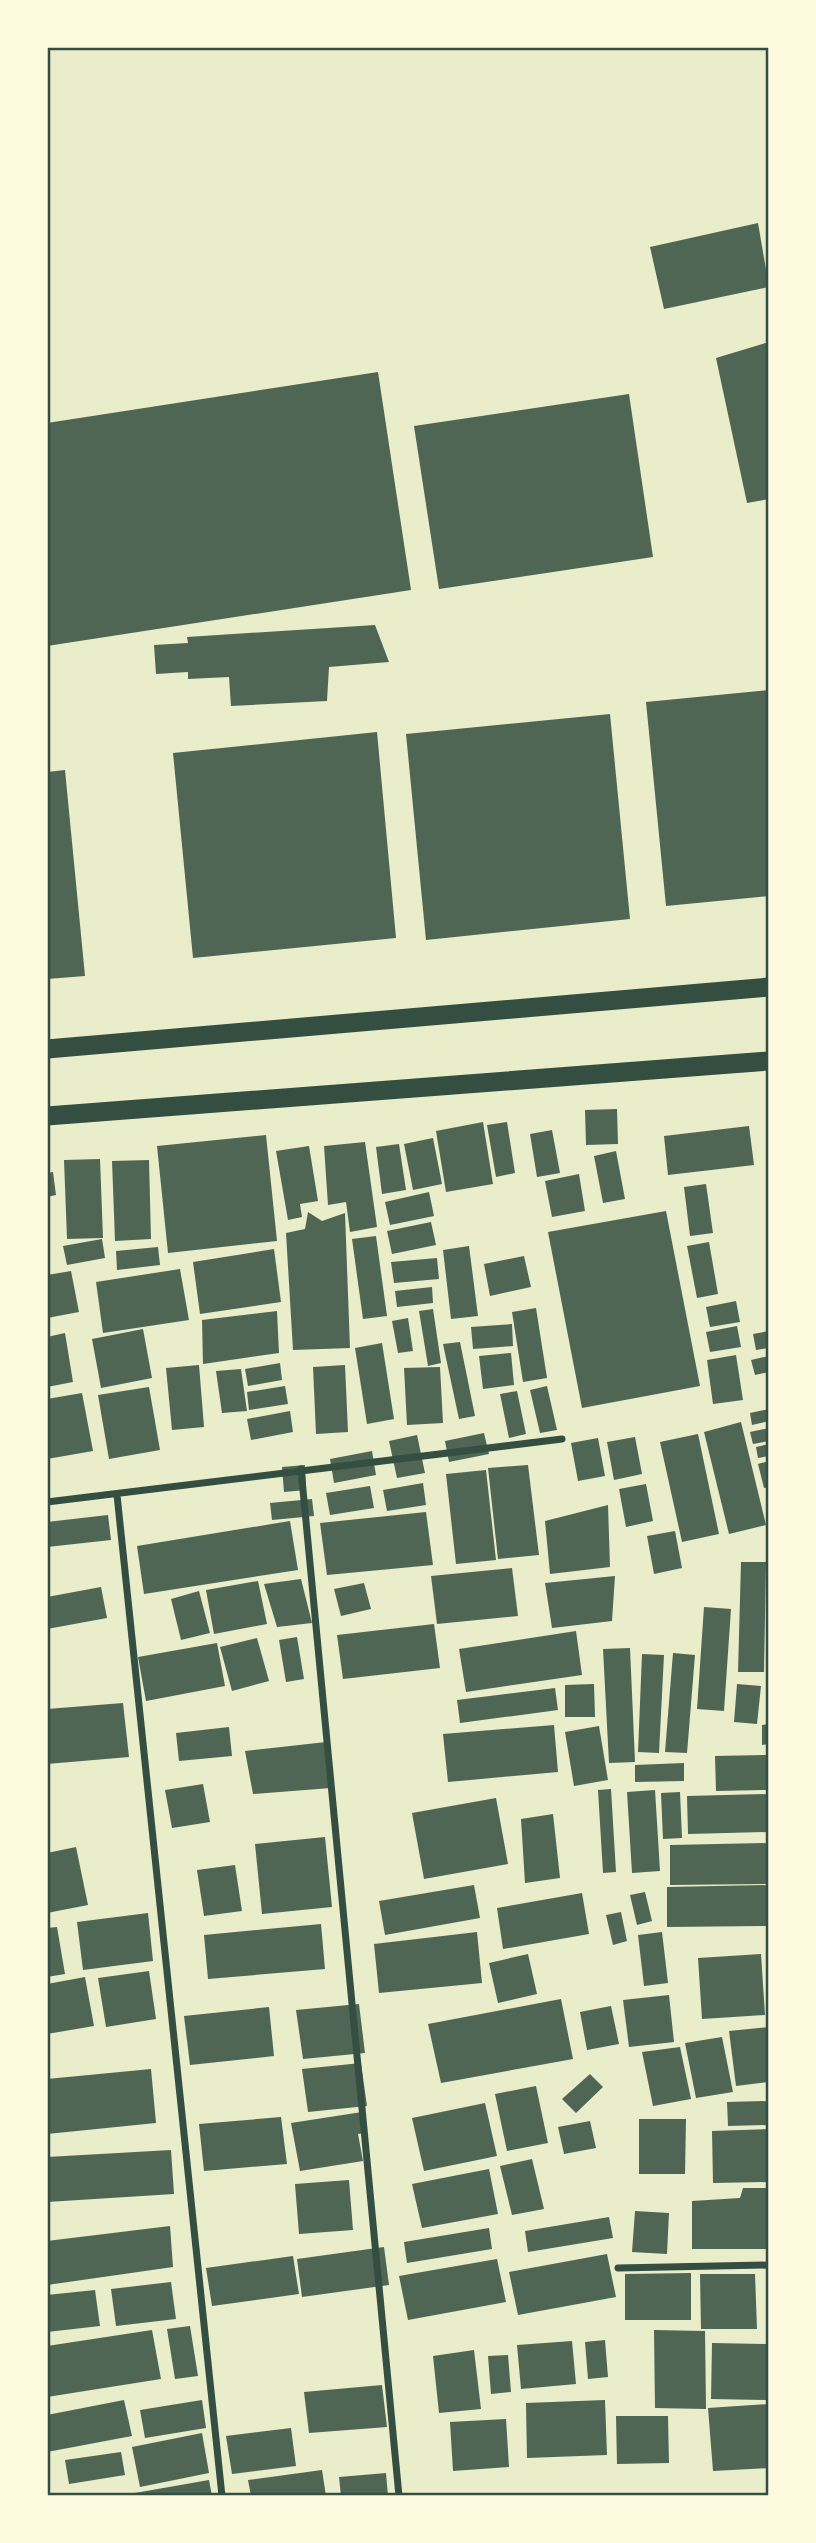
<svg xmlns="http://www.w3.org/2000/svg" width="816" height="2543" font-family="Merriweather,serif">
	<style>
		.building { fill: #4f6655 }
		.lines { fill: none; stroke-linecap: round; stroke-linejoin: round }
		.minor { stroke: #344e41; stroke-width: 7 }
		.trunk { stroke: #344e41; stroke-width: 19 }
		.neatline { fill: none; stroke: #344e41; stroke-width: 2.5 }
	</style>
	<rect width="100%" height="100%" fill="#e9edc9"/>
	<path class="building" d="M758,223L769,287L664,309L650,247Z
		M769,342V499L747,503L716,358Z
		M378,372L411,590L47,646V423Z
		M629,394L653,557L439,589L414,426Z
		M375,625L389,662L329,667L327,701L231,706L229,677L188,679V672L156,674L154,645L188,643L187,637Z
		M769,690V896L666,906L646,702Z
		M610,714L630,919L426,940L406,734Z
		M377,732L396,938L193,958L173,753Z
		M65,770L85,976L47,979V772Z
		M617,1109L618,1144L586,1145L585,1110Z
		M483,1122L493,1184L446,1192L436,1131Z
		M507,1122L515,1173L496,1177L487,1125Z
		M749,1126L754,1165L668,1175L664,1136Z
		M552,1130L560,1173L537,1177L530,1134Z
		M266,1135L277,1241L168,1253L157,1146Z
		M433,1138L442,1184L413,1190L404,1144Z
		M365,1142L377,1227L350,1232L346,1202L328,1205L324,1146Z
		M399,1144L406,1190L382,1194L376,1147Z
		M309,1146L318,1201L300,1204L302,1217L288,1220L276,1151Z
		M616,1151L625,1199L603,1203L594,1156Z
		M100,1159L103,1238L67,1239L64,1160Z
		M149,1160L151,1239L115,1241L112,1161Z
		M53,1172L56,1195L47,1197V1173Z
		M579,1174L585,1211L552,1217L545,1181Z
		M706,1184L713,1233L690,1236L684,1187Z
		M429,1192L434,1216L390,1225L385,1202Z
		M666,1211L700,1386L582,1408L548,1232Z
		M308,1212L322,1221L345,1213L350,1348L293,1350L286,1233L305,1229Z
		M431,1222L436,1245L392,1254L387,1231Z
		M376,1236L387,1316L363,1319L352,1239Z
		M102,1239L105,1258L67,1265L63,1246Z
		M709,1242L718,1294L697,1298L687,1246Z
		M469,1246L478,1316L451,1319L443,1250Z
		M158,1247L160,1265L117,1270L116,1251Z
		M274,1249L281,1302L200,1314L193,1262Z
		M524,1256L531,1287L490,1296L484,1264Z
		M437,1258L439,1279L394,1283L391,1262Z
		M180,1269L189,1320L103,1333L96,1282Z
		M71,1271L79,1312L47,1318V1275Z
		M432,1287L433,1303L397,1307L395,1291Z
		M736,1301L740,1322L710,1327L706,1307Z
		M536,1308L547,1378L523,1382L512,1312Z
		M433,1309L441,1363L428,1366L419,1311Z
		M277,1311L279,1353L203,1364L202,1320Z
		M408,1318L413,1351L398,1353L392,1321Z
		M512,1324L513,1346L473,1349L471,1327Z
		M737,1326L741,1347L710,1352L706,1332Z
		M143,1329L152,1378L101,1388L92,1339Z
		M769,1331V1348L756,1350L753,1334Z
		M65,1333L73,1382L47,1387V1337Z
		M460,1342L475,1416L459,1419L443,1344Z
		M382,1343L394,1419L367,1424L355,1348Z
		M511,1353L514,1385L483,1389L479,1356Z
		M736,1355L743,1400L713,1404L707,1360Z
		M769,1356V1372L755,1375L751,1360Z
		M280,1363L282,1380L248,1386L245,1369Z
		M199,1365L204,1427L172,1430L166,1368Z
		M345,1365L348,1432L316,1434L313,1367Z
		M440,1367L443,1423L407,1425L404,1368Z
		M241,1369L247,1411L222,1413L216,1371Z
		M285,1386L288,1404L249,1410L247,1392Z
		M547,1386L557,1430L540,1433L530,1390Z
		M149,1387L160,1450L109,1459L98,1395Z
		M517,1391L526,1434L509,1438L500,1394Z
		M82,1393L93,1451L47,1459V1399Z
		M769,1409V1421L752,1425L750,1413Z
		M290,1411L293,1432L251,1440L247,1419Z
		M741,1422L766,1525L729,1534L704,1432Z
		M769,1428V1441L753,1444L750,1432Z
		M484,1433L489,1454L449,1462L445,1441Z
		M698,1434L719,1534L682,1542L660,1442Z
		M417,1435L425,1473L397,1478L389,1441Z
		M635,1437L642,1474L614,1480L607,1442Z
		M598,1438L605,1476L578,1481L571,1443Z
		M769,1444V1456L758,1458L756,1447Z
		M372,1451L376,1475L334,1483L330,1459Z
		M769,1461V1487L764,1488L758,1464Z
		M305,1465L306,1490L284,1492L282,1467Z
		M528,1465L539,1555L498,1559L488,1468Z
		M486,1470L496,1560L456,1564L446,1474Z
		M423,1483L426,1505L387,1511L383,1490Z
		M646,1484L653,1521L626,1527L619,1489Z
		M370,1486L374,1508L330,1515L326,1493Z
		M312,1499L314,1516L272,1520L270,1503Z
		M608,1505L610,1567L550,1574L545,1521Z
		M426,1512L433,1565L327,1575L320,1523Z
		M108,1515L111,1540L47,1547V1522Z
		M290,1521L298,1570L144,1594L137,1546Z
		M675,1531L682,1568L654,1574L647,1536Z
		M741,1562H766L764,1672H738Z
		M512,1568L518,1616L437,1624L431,1576Z
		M615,1576L612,1621L552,1628L545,1583Z
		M301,1579L312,1623L277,1627L264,1584Z
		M258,1581L267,1624L214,1634L206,1590Z
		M364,1583L371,1609L341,1616L334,1589Z
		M101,1587L107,1618L47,1629V1597Z
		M199,1591L210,1633L181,1640L171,1599Z
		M704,1607L731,1609L724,1711L697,1709Z
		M434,1624L440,1668L343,1679L337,1635Z
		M576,1631L582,1675L466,1692L459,1649Z
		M297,1637L304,1679L286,1682L279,1640Z
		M257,1638L269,1681L232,1691L220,1647Z
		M217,1643L225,1686L146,1701L138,1657Z
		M630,1648L635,1762L609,1763L603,1649Z
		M673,1653L695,1655L687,1753L665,1752Z
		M642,1654L664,1655L659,1753L638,1752Z
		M594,1684L595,1717H565V1685Z
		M737,1684L761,1686L757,1724L734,1722Z
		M555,1688L558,1710L460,1723L457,1700Z
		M123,1703L129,1757L47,1764V1709Z
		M769,1724V1744L762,1745V1725Z
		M554,1725L558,1772L448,1782L443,1734Z
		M599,1726L608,1780L574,1786L565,1732Z
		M229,1727L232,1756L179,1761L176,1733Z
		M326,1742L331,1788L253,1794L245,1751Z
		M768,1755V1790L716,1791L715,1756Z
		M684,1763V1781L635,1782V1765Z
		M203,1784L210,1822L172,1828L165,1790Z
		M611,1789L616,1872L603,1873L598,1790Z
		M655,1790L660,1871L632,1873L627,1792Z
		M680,1792L682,1838L663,1839L661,1793Z
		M769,1794V1832L688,1834L687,1796Z
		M496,1798L508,1864L424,1879L412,1813Z
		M553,1814L560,1878L525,1883L521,1819Z
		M325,1837L332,1907L262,1914L255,1844Z
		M769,1843V1884L670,1885V1845Z
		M76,1847L88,1905L47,1913V1853Z
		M235,1865L242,1911L204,1916L197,1870Z
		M474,1885L480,1918L385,1935L379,1901Z
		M769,1885V1926L667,1927V1887Z
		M645,1892L652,1921L637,1925L630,1895Z
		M582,1893L589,1934L503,1949L497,1908Z
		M621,1912L627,1941L613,1945L606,1915Z
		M148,1913L153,1961L83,1970L77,1922Z
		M321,1924L325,1969L208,1979L204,1935Z
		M57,1927L65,1974L47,1977V1928Z
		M477,1932L482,1983L379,1993L374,1944Z
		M662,1932L668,1983L644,1986L638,1935Z
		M528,1954L537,1994L498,2003L489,1963Z
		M761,1954L765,2015L702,2019L698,1958Z
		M149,1971L156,2019L106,2027L98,1978Z
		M85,1977L94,2026L47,2034V1984Z
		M669,1995L674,2042L629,2047L623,2000Z
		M561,1999L573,2059L441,2083L428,2024Z
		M359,2004L365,2053L303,2059L296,2010Z
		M611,2006L619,2044L587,2050L580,2012Z
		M269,2007L274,2056L190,2065L184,2016Z
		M769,2027V2082L736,2086L729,2031Z
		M722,2037L733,2092L696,2098L685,2043Z
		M680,2047L691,2099L653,2106L642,2052Z
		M361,2063L367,2106L308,2112L302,2069Z
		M151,2069L156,2123L47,2134V2079Z
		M590,2074L603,2087L576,2113L562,2099Z
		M536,2086L548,2143L507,2151L495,2094Z
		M769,2101V2125L728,2126L727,2102Z
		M485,2103L497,2156L424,2171L412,2118Z
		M362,2112L366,2133L358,2134L363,2161L300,2171L291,2123Z
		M281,2117L287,2164L204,2171L199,2124Z
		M639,2119H686L685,2174H639Z
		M590,2121L596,2148L564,2154L558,2127Z
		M769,2129V2182L713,2183L712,2131Z
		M171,2150L174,2194L47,2202V2157Z
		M532,2159L544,2209L512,2215L500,2166Z
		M489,2169L498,2214L422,2228L412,2184Z
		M349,2180L353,2230L299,2234L295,2184Z
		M743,2188H769V2249H692V2201L740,2198Z
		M635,2211L669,2213L667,2254L632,2252Z
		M609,2217L613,2238L528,2252L525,2231Z
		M170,2226L173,2267L47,2285V2241Z
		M489,2228L492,2249L407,2263L404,2242Z
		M384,2247L389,2285L302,2297L297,2259Z
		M607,2254L616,2297L518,2315L509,2272Z
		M293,2256L299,2294L212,2306L206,2268Z
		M497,2259L506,2302L408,2320L399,2276Z
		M691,2273V2320H625V2274Z
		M700,2274H755L757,2329H701Z
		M171,2282L176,2319L116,2326L111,2289Z
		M95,2290L100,2326L47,2332V2295Z
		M190,2326L198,2376L175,2379L167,2329Z
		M152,2330L161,2379L47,2397V2346Z
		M654,2330L705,2331L706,2409L655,2408Z
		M605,2340L608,2377L588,2379L585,2342Z
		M572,2341L576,2384L521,2389L517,2345Z
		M712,2343L769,2344V2400L711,2399Z
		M474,2350L481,2409L439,2413L433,2356Z
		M508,2355L511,2392L491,2394L488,2356Z
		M382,2385L387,2427L309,2433L304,2392Z
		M124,2400L132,2436L47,2452V2415Z
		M202,2400L206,2428L145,2438L140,2410Z
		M605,2400L607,2455L527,2458L526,2403Z
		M769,2404V2468L713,2471L708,2408Z
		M616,2416H668L669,2463L617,2464Z
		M506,2419L509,2467L453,2471L450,2422Z
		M291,2428L296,2466L232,2474L226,2436Z
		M202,2433L209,2473L140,2487L132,2447Z
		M121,2452L125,2475L69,2484L65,2460Z
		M322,2470L326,2496H251L248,2480Z
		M386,2473L388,2496H341L339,2477Z
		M209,2480L212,2496H129V2494Z"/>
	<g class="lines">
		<path class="minor" d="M301,1469L399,2496
			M117,1495L222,2496
			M47,1502L562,1439
			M618,2268L769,2265"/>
		<path class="trunk" d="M47,1049L769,987
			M47,1116L769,1061"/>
	</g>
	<rect width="816" height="2543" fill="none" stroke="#fefae0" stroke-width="98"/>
	<rect x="49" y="49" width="718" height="2445" class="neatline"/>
</svg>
